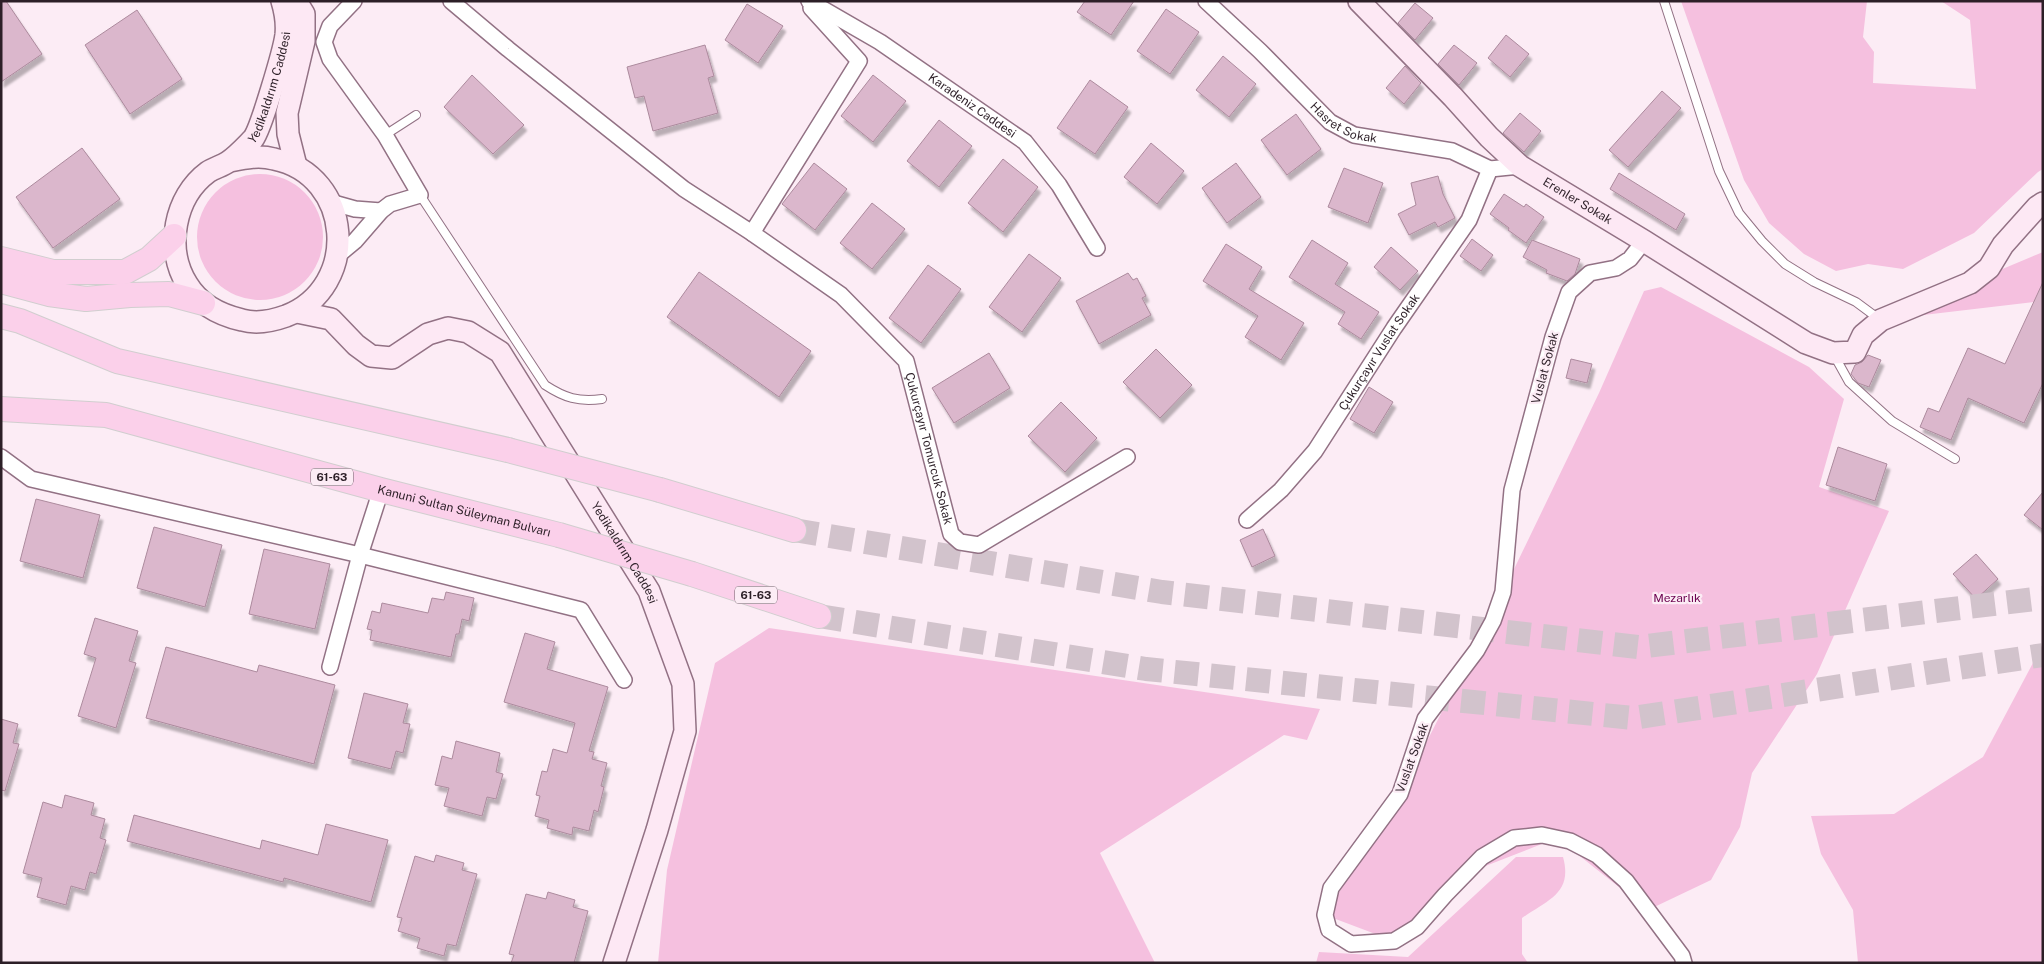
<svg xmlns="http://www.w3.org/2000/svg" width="2044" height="964" font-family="'Public Sans',sans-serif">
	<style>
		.green { fill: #f5c0df }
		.building { fill: #dbb7cc; stroke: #ac8a9d; filter: url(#shadow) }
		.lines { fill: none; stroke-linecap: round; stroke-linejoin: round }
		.primary-tunnel { stroke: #d2c3cc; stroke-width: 24; stroke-dasharray: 24 12; stroke-linecap: butt }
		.lane-casing { stroke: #927184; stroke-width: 10 }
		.street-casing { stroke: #927184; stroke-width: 18 }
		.secondary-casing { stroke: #927184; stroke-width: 24 }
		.primary-casing { stroke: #d1cecf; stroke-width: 26 }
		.lane { stroke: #fff; stroke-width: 8 }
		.street { stroke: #fff; stroke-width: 15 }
		.secondary { stroke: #fde8f4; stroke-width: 21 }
		.primary { stroke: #fbd0ea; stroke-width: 24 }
		.primary-bridge-casing { stroke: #d1cecf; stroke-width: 26; stroke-linecap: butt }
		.primary-bridge { stroke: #fbd0ea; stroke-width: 24 }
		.labels { text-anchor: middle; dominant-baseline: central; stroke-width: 4.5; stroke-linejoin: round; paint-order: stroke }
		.shield { fill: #fcecf5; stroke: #6a5c65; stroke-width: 1 }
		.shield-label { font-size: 11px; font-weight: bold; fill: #2c1f27 }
		.street-label { font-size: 12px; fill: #2c1f27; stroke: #fcecf5 }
		.park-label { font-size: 12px; fill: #6d0552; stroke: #fcecf5 }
	</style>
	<defs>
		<filter id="shadow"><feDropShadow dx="3" dy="5.5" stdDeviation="1" flood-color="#0004"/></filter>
	</defs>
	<rect width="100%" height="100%" fill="#fcecf5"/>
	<path class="green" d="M1681,1H1867L1863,37L1874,52L1873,83L1976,89L1970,20L1941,1H2043V169L2038,172L1974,233L1903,269L1868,264L1836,271L1804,254L1769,223L1744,180Z
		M197 237a63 63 0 1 1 126 0a63 63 0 1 1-126 0Z
		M2043,252V301L1881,320Z
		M1661,287L1809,367L1844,399L1819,487L1889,511L1817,674L1752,773L1740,827L1711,880L1648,910L1557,838L1465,874L1394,941L1325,915L1400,794L1503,592L1599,393L1644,291Z
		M769,628L1320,709L1307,740L1284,735L1100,853L1155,963H658L667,870L715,663Z
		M2043,644V963H1858L1853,910L1821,854L1811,816L1894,814L1983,757Z
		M1516,857H1563C1573,893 1548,900 1522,918V954L1528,963H1316L1319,952L1408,957Z"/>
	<path class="building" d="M1,1H6L42,54L1,82Z
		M1085,1H1134L1111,35L1077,12Z
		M1415,3L1433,18L1415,40L1398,23Z
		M747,4L783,26L758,63L725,40Z
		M1166,9L1199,32L1170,74L1137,51Z
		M137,10L182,79L130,114L85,45Z
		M1506,35L1529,54L1510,77L1488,58Z
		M705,45L714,76L708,78L718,113L653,131L644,96L635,98L627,67Z
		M1454,45L1477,63L1459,85L1438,64Z
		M1223,56L1256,84L1229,117L1196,90Z
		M1405,66L1421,83L1404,104L1386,88Z
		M472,75L524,125L493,154L444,107Z
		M873,75L906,101L873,142L841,116Z
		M1090,80L1128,107L1095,154L1057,128Z
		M1662,91L1681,108L1628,167L1609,150Z
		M1520,113L1541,131L1524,152L1503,133Z
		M1296,114L1321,149L1287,175L1261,140Z
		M939,120L972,146L939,187L907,161Z
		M1151,143L1184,171L1157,204L1124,177Z
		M82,148L120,199L53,248L16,197Z
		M1003,159L1038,187L1003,232L968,203Z
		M814,163L847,189L815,230L782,204Z
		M1236,163L1261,197L1227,223L1202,188Z
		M1344,168L1383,183L1368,223L1328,207Z
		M1619,173L1685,214L1676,230L1610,189Z
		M1438,176L1443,194L1455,218L1438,227L1435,222L1409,235L1398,214L1416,205L1411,183Z
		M1504,194L1524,207L1526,204L1544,217L1526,243L1508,230L1509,228L1490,214Z
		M872,203L905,229L872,269L840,243Z
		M1472,239L1493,255L1481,271L1460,256Z
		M1312,240L1348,263L1335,284L1379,312L1361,339L1338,324L1345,312L1289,277Z
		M1532,240L1580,259L1575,274L1567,281L1546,273L1547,270L1523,257Z
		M1226,244L1262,267L1249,289L1304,323L1281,360L1245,337L1258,316L1203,281Z
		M1391,247L1418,271L1400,290L1374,267Z
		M1029,254L1061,278L1022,332L989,307Z
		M928,265L961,289L921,343L889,318Z
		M699,272L811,351L779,397L667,317Z
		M1128,273L1133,280L1137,278L1146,296L1142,298L1151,315L1099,344L1076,301Z
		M2043,282V383L2024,423L1968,398L1951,440L1920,427L1928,408L1939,412L1968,348L2005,364Z
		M1156,349L1192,385L1160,418L1123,382Z
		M989,353L1010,388L954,423L932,388Z
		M1868,355L1881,360L1869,387L1858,383L1851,374L1855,365L1862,362Z
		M1571,359L1592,364L1587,383L1566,378Z
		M1369,387L1393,402L1374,433L1350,419Z
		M1061,402L1097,438L1065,472L1028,436Z
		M1838,447L1887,464L1875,501L1826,485Z
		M2043,492V530L2024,515Z
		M36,499L100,515L83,578L20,561Z
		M154,527L222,545L205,607L137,588Z
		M1263,529L1275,556L1252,567L1240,540Z
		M264,549L330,564L315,629L249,614Z
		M1976,554L1998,579L1976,599L1953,574Z
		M446,592L474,598L469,621L462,619L459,634H456L451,657L370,640L372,630L367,629L372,611L380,613L382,603L428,613L432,598L444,600Z
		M95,618L138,631L129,661L136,663L116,728L78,716L96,658L84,654Z
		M525,633L555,642L547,669L608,687L589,751L594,752L592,759L607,763L601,786L604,787L598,812L594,810L589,831L573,827L572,835L547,828L549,820L535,816L540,796L536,795L542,771L547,772L553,749L567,753L575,723L504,702Z
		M166,647L257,672L259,665L335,685L314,764L146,718Z
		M364,693L408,704L403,723L410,724L403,753L396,751L391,769L348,758Z
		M1,719L18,724L13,743L19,744L5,791L1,790Z
		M456,741L500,753L496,772L503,774L496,799L487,797L482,816L444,806L449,788L435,785L442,756L452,759Z
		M65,795L94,803L91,815L105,819L100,838L106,840L96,874L90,872L85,890L71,886L66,905L37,897L42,878L23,873L43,802L62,808Z
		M134,815L260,849L262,840L318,855L326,824L388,840L371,902L284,878L283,882L127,841Z
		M436,855L464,863L462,870L477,874L456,946L447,944L444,956L417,948L420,938L398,931L402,918L397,917L415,856L434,862Z
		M548,892L575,900L573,907L588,911L574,963H511L514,955L509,954L526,894L546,899Z"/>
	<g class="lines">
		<path class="primary-tunnel" d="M794,530L1162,592L1638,647L2043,598
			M819,616L1146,669L1633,718L2043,655"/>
		<g class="lane-casing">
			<path id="lane" d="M1664,1L1719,171L1739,213L1762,241L1785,264L1814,282L1856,302L1879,319
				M385,135L416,115
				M420,195L545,385C565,398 578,402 602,399
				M1834,355L1849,382L1892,421L1955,459"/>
		</g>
		<g class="street-casing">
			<g id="street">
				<path id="s1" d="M451,1L508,49L684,189L752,233L841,295L906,361L951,534L960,542L979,545L1127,457"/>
				<path id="s2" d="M809,1L880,42L1025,142L1059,185L1097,248"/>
				<path id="s3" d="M1206,1L1260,51L1330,122L1354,135L1452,151L1490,169L1520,166"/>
				<path d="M330,202L355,209L381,211"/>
				<path d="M752,233L859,61L811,8"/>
				<path d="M1644,241L1630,259L1616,268L1590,273L1569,292L1553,337L1512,490L1503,592L1493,621L1477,650L1425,719L1400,794L1331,888L1325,915L1329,930L1351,944L1394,941L1417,927L1445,895L1482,857L1514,838L1542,835L1570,841L1597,855L1626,881L1682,956L1684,963"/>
				<path d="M337,256L355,241L381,211L390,204L420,195L385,135L330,59L324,42L330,26L354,1"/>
				<path d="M1,457L31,479L360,555L581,610L624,680"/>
				<path id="s4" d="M1247,520L1281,490L1315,451L1394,328L1469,220L1490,169"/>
				<path d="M330,667L360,555L381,490"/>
			</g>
		</g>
		<g class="secondary-casing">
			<g id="secondary">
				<path d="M296,1L304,14V41L287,113L288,134L296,166"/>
				<path id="s5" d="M1359,1L1453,97L1489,137L1520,166L1644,241L1806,343L1833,353L1855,352L1863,335L1881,320L1970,283L1989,268L2003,245L2037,207L2043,203"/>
				<path id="s6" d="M230,161C245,158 259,155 274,159C353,175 361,287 286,316C272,321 256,324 242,320C220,315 199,304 187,284C165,249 174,197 208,172C214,168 222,166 228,162C237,156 246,146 253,139C261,129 284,50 286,35C287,25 285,11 282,1"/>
				<path id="s7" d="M297,312L331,319L356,345L371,356L392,358L428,334L448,328L468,332L500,352L649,591L683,684L685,731L657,830L614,963"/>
			</g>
		</g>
		<g class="primary-casing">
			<g id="primary">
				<path d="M1,259L53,272H125L149,259L174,236"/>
				<path d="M1,281L49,294L86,299L130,295L169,294L203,303"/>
				<path d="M1,316L20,321L117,361L508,450"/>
				<path id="s8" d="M1,409L106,415L381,490L559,535"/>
				<path d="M660,490L794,530"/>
				<path d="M692,574L819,616"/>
			</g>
		</g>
		<use href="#lane" class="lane"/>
		<use href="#street" class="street"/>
		<use href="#secondary" class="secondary"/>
		<use href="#primary" class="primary"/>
		<g class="primary-bridge-casing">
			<path id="primary-bridge" d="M508,450L660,490
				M559,535L692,574"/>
		</g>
		<use href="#primary-bridge" class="primary-bridge"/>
	</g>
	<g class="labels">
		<g class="shield">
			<rect x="311" y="468.5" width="42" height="17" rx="4"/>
			<rect x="735" y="586.5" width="42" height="17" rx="4"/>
		</g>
		<g class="shield-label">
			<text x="332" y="477">61-63</text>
			<text x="756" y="595">61-63</text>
		</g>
		<g class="street-label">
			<text stroke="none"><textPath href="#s6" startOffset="602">Yedikaldırım Caddesi</textPath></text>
			<text stroke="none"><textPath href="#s2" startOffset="194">Karadeniz Caddesi</textPath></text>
			<text stroke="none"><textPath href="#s3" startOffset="186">Hasret Sokak</textPath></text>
			<text stroke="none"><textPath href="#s5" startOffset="298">Erenler Sokak</textPath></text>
			<text stroke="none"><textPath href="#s4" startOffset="215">Çukurçayır Vuslat Sokak</textPath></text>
			<text transform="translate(1545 368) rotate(-75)">Vuslat Sokak</text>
			<text stroke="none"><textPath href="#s1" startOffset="672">Çukurçayır Tomurcuk Sokak</textPath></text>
			<text stroke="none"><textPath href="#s8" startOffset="476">Kanuni Sultan Süleyman Bulvarı</textPath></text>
			<text stroke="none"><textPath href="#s7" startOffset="469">Yedikaldırım Caddesi</textPath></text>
			<text transform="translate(1412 758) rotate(-70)">Vuslat Sokak</text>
		</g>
		<g class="park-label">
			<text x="1677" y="598">Mezarlık</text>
		</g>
	</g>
	<rect width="2044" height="964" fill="none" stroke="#2c1f27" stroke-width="5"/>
</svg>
